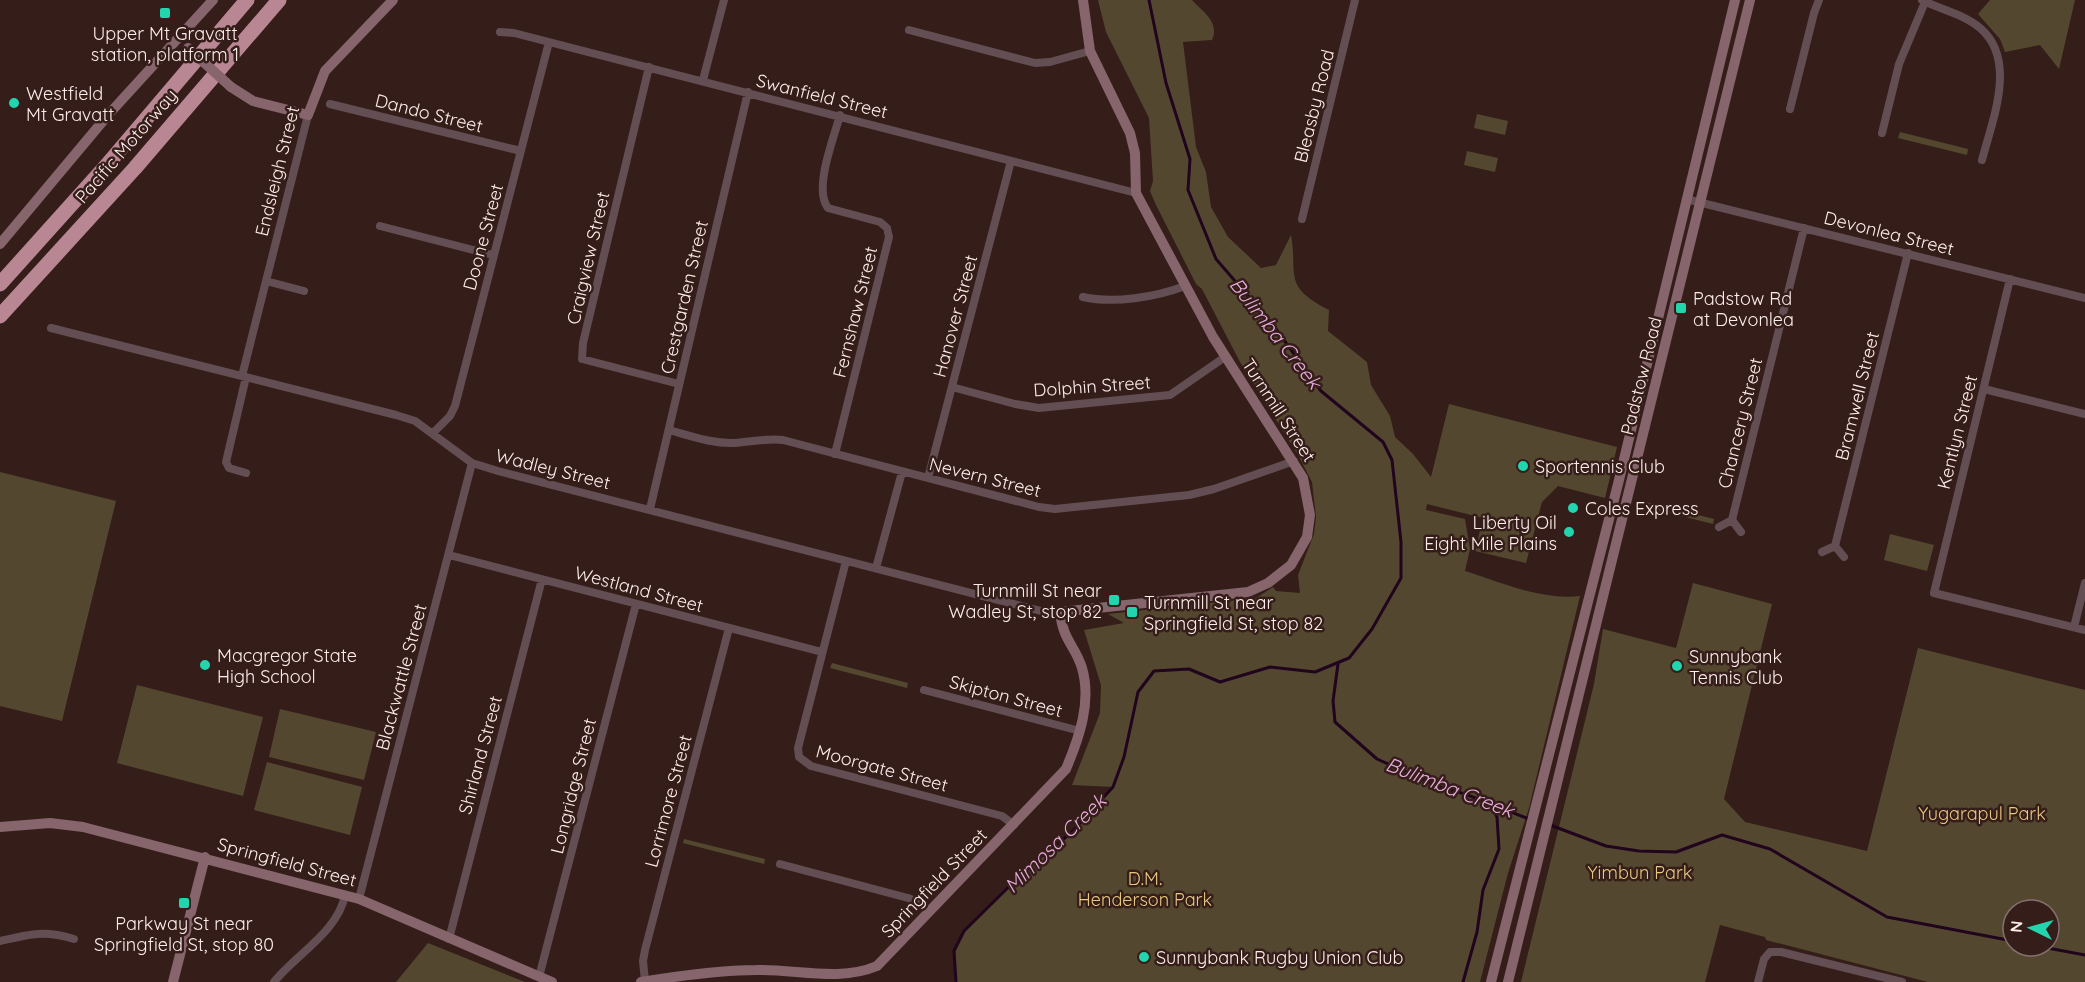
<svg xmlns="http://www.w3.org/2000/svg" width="2085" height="982" font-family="Quicksand,sans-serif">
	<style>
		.green { fill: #53482f; fill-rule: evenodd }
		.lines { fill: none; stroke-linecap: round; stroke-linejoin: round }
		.stream { stroke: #21041d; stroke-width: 3 }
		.street { stroke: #634e53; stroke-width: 8 }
		.secondary { stroke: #86656d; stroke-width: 10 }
		.highway { stroke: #b98693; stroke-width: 15 }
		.secondary-bridge { stroke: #86656d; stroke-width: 10 }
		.poi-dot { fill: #22d5af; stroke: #351d19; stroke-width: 2 }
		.labels { text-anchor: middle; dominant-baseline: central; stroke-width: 5; stroke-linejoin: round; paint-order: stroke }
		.poi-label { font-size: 18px; fill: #feedea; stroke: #351d19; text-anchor: start }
		.street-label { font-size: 18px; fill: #feedea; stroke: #351d19 }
		.park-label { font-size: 18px; fill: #e7c982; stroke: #351d19 }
		.water-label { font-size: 20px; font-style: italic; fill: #e8abdd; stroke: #351d19 }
	</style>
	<rect width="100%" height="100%" fill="#351d19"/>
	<path class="green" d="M1098,0H1192C1203,12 1220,22 1212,40L1183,42L1196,147L1206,172L1211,207L1228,237L1261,268L1276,265L1291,235C1298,276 1282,286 1329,310L1328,331L1367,362L1371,385L1390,416L1395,437L1413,454L1431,477L1449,404L1617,447L1605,498L1558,486L1542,502L1526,563L1475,551L1483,518L1427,504L1426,510L1465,519L1470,549L1465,571C1500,582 1543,601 1580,596L1529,808L1508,873L1480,982H956L954,951L964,931L1035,861L1070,834L1113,787L1072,785L1100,713L1101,685L1084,630L1124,623L1108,614L1256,598L1273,587L1276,591L1300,593L1298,575L1314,534L1316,517L1312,482L1298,455L1240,362L1202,289L1196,284L1156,205L1150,191L1153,181L1149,118L1106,32Z
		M1990,0H2075L2059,69L2040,45L2005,52L2000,39L1978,14Z
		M1477,114L1508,121L1505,135L1474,128Z
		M1900,132L1968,149L1967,155L1898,138Z
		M1467,151L1498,158L1495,172L1464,165Z
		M0,472L116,501L62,721L0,706Z
		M1638,500L1714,519L1713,524L1637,505Z
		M1890,534L1934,545L1927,571L1884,560Z
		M1693,583L1772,604L1724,799L1745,822L1867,851L1918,648L2085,690V982H1928L1766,940L1765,937L1720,925L1705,982H1521L1594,684L1603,629L1676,648ZM2013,910H2049V946H2013Z
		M832,663L908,683L907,688L830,668Z
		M137,685L263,717L243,796L117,763Z
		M280,709L376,732L364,780L269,757Z
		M267,762L362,787L350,835L254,810Z
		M684,839L765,859L764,864L683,843Z
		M428,943L525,982H396Z"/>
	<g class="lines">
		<path class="stream" d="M1338,664L1333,701L1335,722L1377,759L1440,787L1465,794L1529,819
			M1550,825L1606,846L1639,851L1676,852L1722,835L1770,849L1887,917L2013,941
			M2037,946L2085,955
			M956,982L954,951L964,931L1035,861L1070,834L1113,787L1124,757L1138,692L1154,671L1189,669L1220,682L1270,667L1315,672L1349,658L1372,629L1401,578V542L1392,460L1383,442L1321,391L1273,325L1216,259L1188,190L1190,159L1166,83L1149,0
			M1463,982L1477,932L1483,890L1499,849L1497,817L1491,805"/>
		<path class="street" d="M1922,0C1941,10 1964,14 1980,28C2018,60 1992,121 1982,160
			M909,30L1035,63L1050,62L1090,51
			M500,32L514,33L1136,193
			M649,67L583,343L582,359L679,384
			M703,80L724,0
			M330,104L521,151
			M1790,109L1814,13L1819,0
			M1882,133L1899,64L1925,2
			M1686,199L2085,298
			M1302,219L1355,0
			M380,226L493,255
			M2010,279L1934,593L2085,630
			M266,281L304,291
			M1083,297C1114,304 1156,297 1185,286
			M51,328L396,415L415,421L472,463L498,471L1045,612H1060
			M242,376L308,115
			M952,387L1015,404L1039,408L1170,395L1225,357
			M1984,389L2085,414
			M669,430C691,436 712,444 735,443C751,442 766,438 783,440L1039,507L1055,509L1189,495L1214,489L1294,461
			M433,433L450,416L455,406L549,42
			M835,454L889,237L887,228L880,222L828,208C813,189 834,138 840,115
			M246,473L229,468L226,462L246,377
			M928,478L1011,161
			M650,509L748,92
			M1732,520L1804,228
			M1719,527L1732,520L1741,532
			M1835,546L1908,253
			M1822,552L1835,546L1844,557
			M449,555L822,652
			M846,561L798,748L799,757L811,766L1002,816L1014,825
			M876,568L902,472
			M2074,627L2085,583
			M924,690L1080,731
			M780,864L908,898L922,904L929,912
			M359,899L472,463
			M449,939L542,579
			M0,941C30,934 44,930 74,939
			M539,977L636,604
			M645,981L643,961L645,950L729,628
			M274,982C296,954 338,932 345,895
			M1758,982L1764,959L1770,952H1781L1902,982"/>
		<path class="secondary" d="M231,87L253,101L308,115L325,71L393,0
			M0,244L108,115L213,0
			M0,827L50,823L83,827L359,899L552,982
			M173,982L205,857
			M641,982C678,976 718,970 756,970C797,969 839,982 877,966L1066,769C1079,738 1092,702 1082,668C1075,645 1063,641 1060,612L1248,592L1268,583L1291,565L1307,537L1310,515L1303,478L1213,337L1136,193L1135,153L1130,133L1090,51L1083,0
			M1491,982L1619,480L1735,0
			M1508,982L1750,0"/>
		<path class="highway" d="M0,284L106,166L247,0
			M0,316L135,168L279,0"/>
		<path class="secondary-bridge" d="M188,48L231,87"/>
	</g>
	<g class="poi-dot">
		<rect x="159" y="7" width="12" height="12" rx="3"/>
		<circle cx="14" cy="103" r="6"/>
		<rect x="1675" y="302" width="12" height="12" rx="3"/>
		<circle cx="1523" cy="466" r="6"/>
		<circle cx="1573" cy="508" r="6"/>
		<circle cx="1569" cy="532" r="6"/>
		<rect x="1108" y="594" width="12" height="12" rx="3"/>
		<rect x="1126" y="606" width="12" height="12" rx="3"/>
		<circle cx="205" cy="665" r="6"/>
		<circle cx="1677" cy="666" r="6"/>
		<rect x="178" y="897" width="12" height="12" rx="3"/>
		<circle cx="1144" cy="957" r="6"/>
	</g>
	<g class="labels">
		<g class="poi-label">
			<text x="165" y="33" text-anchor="middle">Upper Mt Gravatt<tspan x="165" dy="21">station, platform 1</tspan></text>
			<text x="26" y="93">Westfield<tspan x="26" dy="21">Mt Gravatt</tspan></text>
			<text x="1693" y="298">Padstow Rd<tspan x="1693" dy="21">at Devonlea</tspan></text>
			<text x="1535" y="466">Sportennis Club</text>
			<text x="1585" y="508">Coles Express</text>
			<text x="1557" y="522" text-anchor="end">Liberty Oil<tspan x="1557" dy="21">Eight Mile Plains</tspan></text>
			<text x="1102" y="590" text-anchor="end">Turnmill St near<tspan x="1102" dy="21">Wadley St, stop 82</tspan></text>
			<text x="1144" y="602">Turnmill St near<tspan x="1144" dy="21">Springfield St, stop 82</tspan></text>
			<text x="217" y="655">Macgregor State<tspan x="217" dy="21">High School</tspan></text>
			<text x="1689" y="656">Sunnybank<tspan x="1689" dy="21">Tennis Club</tspan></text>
			<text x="184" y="923" text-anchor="middle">Parkway St near<tspan x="184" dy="21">Springfield St, stop 80</tspan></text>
			<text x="1156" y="957">Sunnybank Rugby Union Club</text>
		</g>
		<g class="street-label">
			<text transform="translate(822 96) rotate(14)">Swanfield Street</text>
			<text transform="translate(1314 106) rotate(-76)">Bleasby Road</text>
			<text transform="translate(429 113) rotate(14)">Dando Street</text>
			<text transform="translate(126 146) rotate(-49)">Pacific Motorway</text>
			<text transform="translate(277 171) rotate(-76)">Endsleigh Street</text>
			<text transform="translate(1889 233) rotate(14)">Devonlea Street</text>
			<text transform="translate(483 237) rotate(-75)">Doone Street</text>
			<text transform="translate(588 258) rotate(-77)">Craigview Street</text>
			<text transform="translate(684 297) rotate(-77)">Crestgarden Street</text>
			<text transform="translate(855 312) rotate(-76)">Fernshaw Street</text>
			<text transform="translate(955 316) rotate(-75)">Hanover Street</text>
			<text transform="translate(1641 376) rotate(-76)">Padstow Road</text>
			<text transform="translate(1092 386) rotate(-4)">Dolphin Street</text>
			<text transform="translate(1857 396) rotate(-76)">Bramwell Street</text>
			<text transform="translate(1279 410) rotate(57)">Turnmill Street</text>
			<text transform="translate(1740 423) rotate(-76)">Chancery Street</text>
			<text transform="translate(1957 432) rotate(-76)">Kentlyn Street</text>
			<text transform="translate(553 469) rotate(14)">Wadley Street</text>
			<text transform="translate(985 477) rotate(14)">Nevern Street</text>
			<text transform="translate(639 589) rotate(15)">Westland Street</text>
			<text transform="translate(401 677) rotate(-75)">Blackwattle Street</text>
			<text transform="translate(1006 696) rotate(15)">Skipton Street</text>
			<text transform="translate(480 755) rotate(-75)">Shirland Street</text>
			<text transform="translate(882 768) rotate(15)">Moorgate Street</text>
			<text transform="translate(573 786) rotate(-76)">Longridge Street</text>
			<text transform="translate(668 801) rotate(-75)">Lorrimore Street</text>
			<text transform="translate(287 862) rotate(15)">Springfield Street</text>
			<text transform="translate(934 883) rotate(-46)">Springfield Street</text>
		</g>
		<g class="park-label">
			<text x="1982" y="813">Yugarapul Park</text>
			<text x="1640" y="872">Yimbun Park</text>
			<text x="1145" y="878">D.M.<tspan x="1145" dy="21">Henderson Park</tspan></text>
		</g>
		<g class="water-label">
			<text transform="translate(1276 333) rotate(52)">Bulimba Creek</text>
			<text transform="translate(1450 787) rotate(21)">Bulimba Creek</text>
			<text transform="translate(1055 843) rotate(-44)">Mimosa Creek</text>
		</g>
	</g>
	<g transform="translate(2031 928) rotate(275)"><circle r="28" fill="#351d19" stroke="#85706d" stroke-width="1.5"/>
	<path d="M0-4.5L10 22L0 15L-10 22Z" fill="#22d5af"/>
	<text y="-9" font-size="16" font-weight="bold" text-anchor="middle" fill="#feedea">N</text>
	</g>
</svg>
